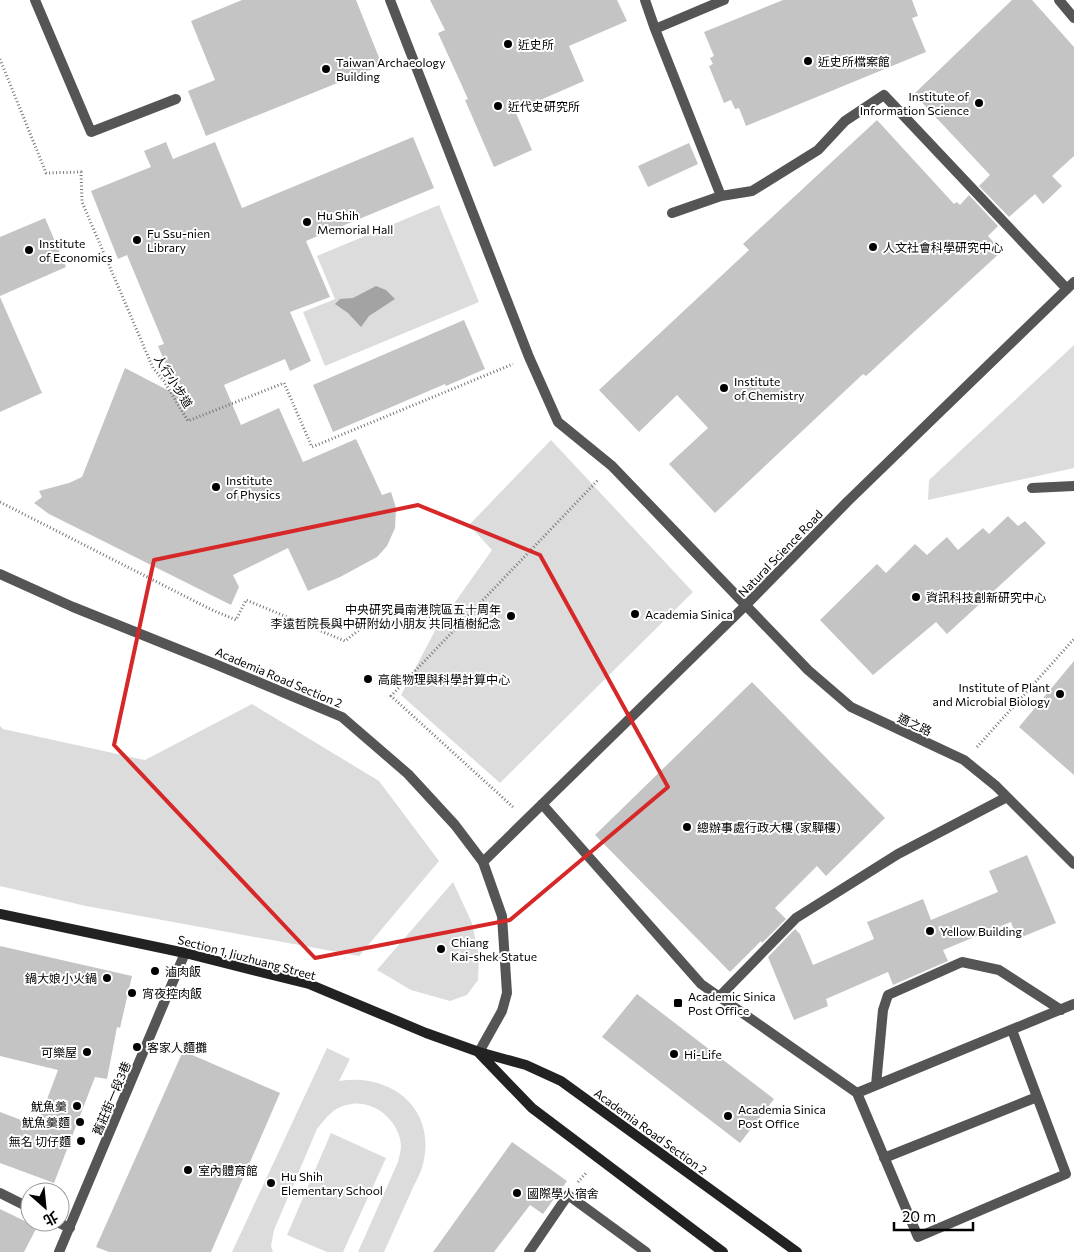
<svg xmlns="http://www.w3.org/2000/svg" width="1074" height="1252" font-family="Commissioner,'Noto Sans TC',sans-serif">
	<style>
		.green { fill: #dcdcdc }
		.water { fill: #a3a3a3 }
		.building { fill: #c4c4c4 }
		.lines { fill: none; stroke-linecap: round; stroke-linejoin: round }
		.path { stroke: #777; stroke-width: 3; stroke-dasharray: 1 2.5; stroke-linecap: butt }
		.lane { stroke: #555; stroke-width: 10 }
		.street { stroke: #555; stroke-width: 10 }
		.secondary { stroke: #222; stroke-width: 10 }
		.marked { fill: none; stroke: #d62828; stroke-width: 4; stroke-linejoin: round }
		.poi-dot { fill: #000; stroke: #fff; stroke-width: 2 }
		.labels { text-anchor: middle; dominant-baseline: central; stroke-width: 4; stroke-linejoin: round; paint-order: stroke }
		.poi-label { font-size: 12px; fill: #000; stroke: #fff; text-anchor: start }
		.street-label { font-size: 12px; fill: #000; stroke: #fff }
	</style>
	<rect width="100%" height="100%" fill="#fff"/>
	<path class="green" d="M439,205L479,302L325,366L303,312L335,299L317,256Z
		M1074,345V468L928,500L929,480Z
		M551,440L693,592L500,783L401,695L436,629L492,550L469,525Z
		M252,704L379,781L439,861L359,956L86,906L0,886V726L3,729L145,760Z
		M453,882L472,923L479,956L478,980L467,995L450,1001L411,990L377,970Z
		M327,1048L350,1059L339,1081C391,1072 437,1109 423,1164C421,1173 415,1183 411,1192C402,1212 393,1232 384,1252H358L398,1162C399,1157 401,1151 401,1146C400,1120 372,1097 346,1105C333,1108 325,1119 317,1129L274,1230L271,1246L273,1252H232Z
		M331,1133L386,1158L343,1252H327L287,1235Z"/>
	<path class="water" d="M376,286L386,290L395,299L369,316L361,327L348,313L335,304L340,299L353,298Z"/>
	<path class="building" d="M242,0H356L382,65L206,136L188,91L215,80L191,21Z
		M430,0H617L627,21L569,46L584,81L515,111L532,150L494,167L465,100L468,99L438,33L445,30Z
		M783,0H912L918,16L912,18L926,52L746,126L739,108L735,109L731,100L724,103L709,66L713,64L710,58L714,56L704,32Z
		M1012,0H1032L1074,47V156L1052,176L1062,186L1043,204L1035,194L1009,217L979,186L990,175L914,94Z
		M877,120L954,204L957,202L960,205L969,195L998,226L988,236L1002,251L866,376L863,374L715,513L669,464L708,428L677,395L639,432L599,390L749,250L743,244Z
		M413,137L434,188L306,241L330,297L290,312L311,361L290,371L285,359L224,385L241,425L279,408L303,462L356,439L382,495L391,492L396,508L395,528L387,546L377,557L340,577L308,591L288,548L233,575L239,587L231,605L49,514L34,503L42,497L39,491L69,483L82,477L125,368L179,396L158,346L164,344L127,255L118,259L91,191L151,167L144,151L166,142L173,159L215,142L242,208Z
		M689,143L698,164L648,187L638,166Z
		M45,218L66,267L0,296V237Z
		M0,297L42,393L0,412Z
		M464,320L485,369L446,386L445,384L333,432L313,385Z
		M1008,516L1018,526L1025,521L1046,543L947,634L936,622L873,675L820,620L877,564L886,573L915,544L927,555L947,537L958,550L983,528L989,534Z
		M1074,661V775L1019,727Z
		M752,682L885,818L826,876L817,866L775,908L786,919L762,943L761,941L730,972L595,835Z
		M1027,855L1056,923L1017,939L1011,922L943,950L948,961L893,985L888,972L826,999L828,1006L794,1020L768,957L795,929L800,934L813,965L874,939L867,922L923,899L931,920L998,892L989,871Z
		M0,946L132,976L120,1028L117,1027L107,1079L95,1077L54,1183L0,1163V1112L37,1126L58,1070L0,1056Z
		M637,994L774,1099L740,1143L602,1037Z
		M183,1051L280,1093L211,1252H109L96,1247Z
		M512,1142L567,1181L543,1214L530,1205L494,1252H433Z
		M0,1209L37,1227L24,1252H0Z"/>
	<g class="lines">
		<path class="path" d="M0,59L46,173L81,172L82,202L153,368L164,381L188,421L284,383L312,447L513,364
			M0,502L210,609L236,620L246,600L345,641L387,608L461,623
			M977,747L1074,639
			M513,807L391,696L599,479
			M578,1182L586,1173"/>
		<path class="lane" d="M35,0L91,132L176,99
			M390,0L529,357L558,422L612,466L808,670L851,707L964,760L996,786L1074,864
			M645,0L655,29L721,196
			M1059,0L1074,18
			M655,29L724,0
			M672,213L721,196L752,191L818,150L845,121L884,95L1067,289
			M1032,488L1074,486
			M542,804L701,984L857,1093L1074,1004
			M483,862L745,606L848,501L1074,282
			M719,997L796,918L898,854L1007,797
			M876,1085L883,1010L888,995L962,962L999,970L1061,1010
			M857,1093L918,1237L1066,1174L1012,1030
			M884,1158L1037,1097
			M529,1252L568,1195L646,1252"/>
		<path class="street" d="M0,574L73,607L215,664L342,717L408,774L455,825L483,862L502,916L507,993L502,1011L479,1052
			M0,1193L30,1208
			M57,1222L70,1228
			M59,1252L185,953"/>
		<path class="secondary" d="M0,914L185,953L309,984L426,1033L479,1052L526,1065L561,1081L797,1252
			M479,1053L532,1108L723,1252"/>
	</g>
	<path class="marked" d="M418,505L540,555L668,787L510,920L315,958L114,745L154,560Z"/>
	<g class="poi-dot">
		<circle cx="508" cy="44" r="5"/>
		<circle cx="808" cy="61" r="5"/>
		<circle cx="326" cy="69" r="5"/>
		<circle cx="979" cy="103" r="5"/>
		<circle cx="498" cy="106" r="5"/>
		<circle cx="307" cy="222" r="5"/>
		<circle cx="137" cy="240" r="5"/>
		<circle cx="873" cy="247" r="5"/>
		<circle cx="29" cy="250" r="5"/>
		<circle cx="724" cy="388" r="5"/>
		<circle cx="216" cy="487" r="5"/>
		<circle cx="916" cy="597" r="5"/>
		<circle cx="635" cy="614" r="5"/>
		<circle cx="511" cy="616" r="5"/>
		<circle cx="368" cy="679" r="5"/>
		<circle cx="1060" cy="694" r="5"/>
		<circle cx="687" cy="827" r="5"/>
		<circle cx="930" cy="931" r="5"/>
		<circle cx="441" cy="949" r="5"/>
		<circle cx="155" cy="971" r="5"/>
		<circle cx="107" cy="978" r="5"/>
		<circle cx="132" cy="993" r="5"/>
		<rect x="673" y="998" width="10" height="10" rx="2.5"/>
		<circle cx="137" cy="1047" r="5"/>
		<circle cx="87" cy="1052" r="5"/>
		<circle cx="674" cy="1054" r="5"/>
		<circle cx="77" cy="1106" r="5"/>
		<circle cx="728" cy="1116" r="5"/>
		<circle cx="80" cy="1122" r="5"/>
		<circle cx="81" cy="1141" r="5"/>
		<circle cx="188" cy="1170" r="5"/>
		<circle cx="271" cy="1183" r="5"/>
		<circle cx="517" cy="1193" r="5"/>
	</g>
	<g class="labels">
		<g class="poi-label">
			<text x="518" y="44">近史所</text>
			<text x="818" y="61">近史所檔案館</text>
			<text x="336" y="62">Taiwan Archaeology<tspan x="336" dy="14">Building</tspan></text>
			<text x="969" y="96" text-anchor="end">Institute of<tspan x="969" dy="14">Information Science</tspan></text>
			<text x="508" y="106">近代史研究所</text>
			<text x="317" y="215">Hu Shih<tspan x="317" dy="14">Memorial Hall</tspan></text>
			<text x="147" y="233">Fu Ssu-nien<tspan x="147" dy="14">Library</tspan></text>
			<text x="39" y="243">Institute<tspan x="39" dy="14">of Economics</tspan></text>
			<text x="883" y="247">人文社會科學研究中心</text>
			<text x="734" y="381">Institute<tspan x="734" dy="14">of Chemistry</tspan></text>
			<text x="226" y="480">Institute<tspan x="226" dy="14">of Physics</tspan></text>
			<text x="926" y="597">資訊科技創新研究中心</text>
			<text x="501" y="609" text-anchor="end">中央研究員南港院區五十周年<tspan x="501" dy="14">李遠哲院長與中研附幼小朋友 共同植樹紀念</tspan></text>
			<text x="645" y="614">Academia Sinica</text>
			<text x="378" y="679">高能物理與科學計算中心</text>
			<text x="1050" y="687" text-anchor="end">Institute of Plant<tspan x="1050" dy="14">and Microbial Biology</tspan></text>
			<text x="697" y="827">總辦事處行政大樓 (家驊樓)</text>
			<text x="940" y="931">Yellow Building</text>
			<text x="451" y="942">Chiang<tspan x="451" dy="14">Kai-shek Statue</tspan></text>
			<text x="165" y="971">滷肉飯</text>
			<text x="97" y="978" text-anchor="end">鍋大娘小火鍋</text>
			<text x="142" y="993">宵夜控肉飯</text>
			<text x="688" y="996">Academic Sinica<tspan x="688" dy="14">Post Office</tspan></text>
			<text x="147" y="1047">客家人麵攤</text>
			<text x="77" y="1052" text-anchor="end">可樂屋</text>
			<text x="684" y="1054">Hi-Life</text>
			<text x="67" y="1106" text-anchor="end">魷魚羹</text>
			<text x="738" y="1109">Academia Sinica<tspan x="738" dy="14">Post Office</tspan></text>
			<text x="70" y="1122" text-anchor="end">魷魚羹麵</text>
			<text x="71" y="1141" text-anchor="end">無名 切仔麵</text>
			<text x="198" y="1170">室內體育館</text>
			<text x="281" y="1176">Hu Shih<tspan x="281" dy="14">Elementary School</tspan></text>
			<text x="527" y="1193">國際學人宿舍</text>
		</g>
		<g class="street-label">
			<text transform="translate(174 381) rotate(58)">人行小步道</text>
			<text transform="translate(780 553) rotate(-46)">Natural Science Road</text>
			<text transform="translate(279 677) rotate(23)">Academia Road Section 2</text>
			<text transform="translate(915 724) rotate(25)">適之路</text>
			<text transform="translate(247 957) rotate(15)">Section 1, Jiuzhuang Street</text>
			<text transform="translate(111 1098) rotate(-67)">舊莊街一段3巷</text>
			<text transform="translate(651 1131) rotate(36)">Academia Road Section 2</text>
		</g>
	</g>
	<g transform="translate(45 1207) rotate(153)"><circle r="24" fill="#ffffff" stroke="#999999"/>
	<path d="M0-4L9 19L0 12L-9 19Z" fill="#000000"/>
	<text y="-8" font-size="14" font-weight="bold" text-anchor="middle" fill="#000000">北</text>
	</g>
	<path d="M894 1222v8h79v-8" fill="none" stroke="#000000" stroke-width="2.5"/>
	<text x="902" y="1222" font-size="15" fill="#000000" stroke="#ffffff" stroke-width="4" paint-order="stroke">20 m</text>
</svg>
